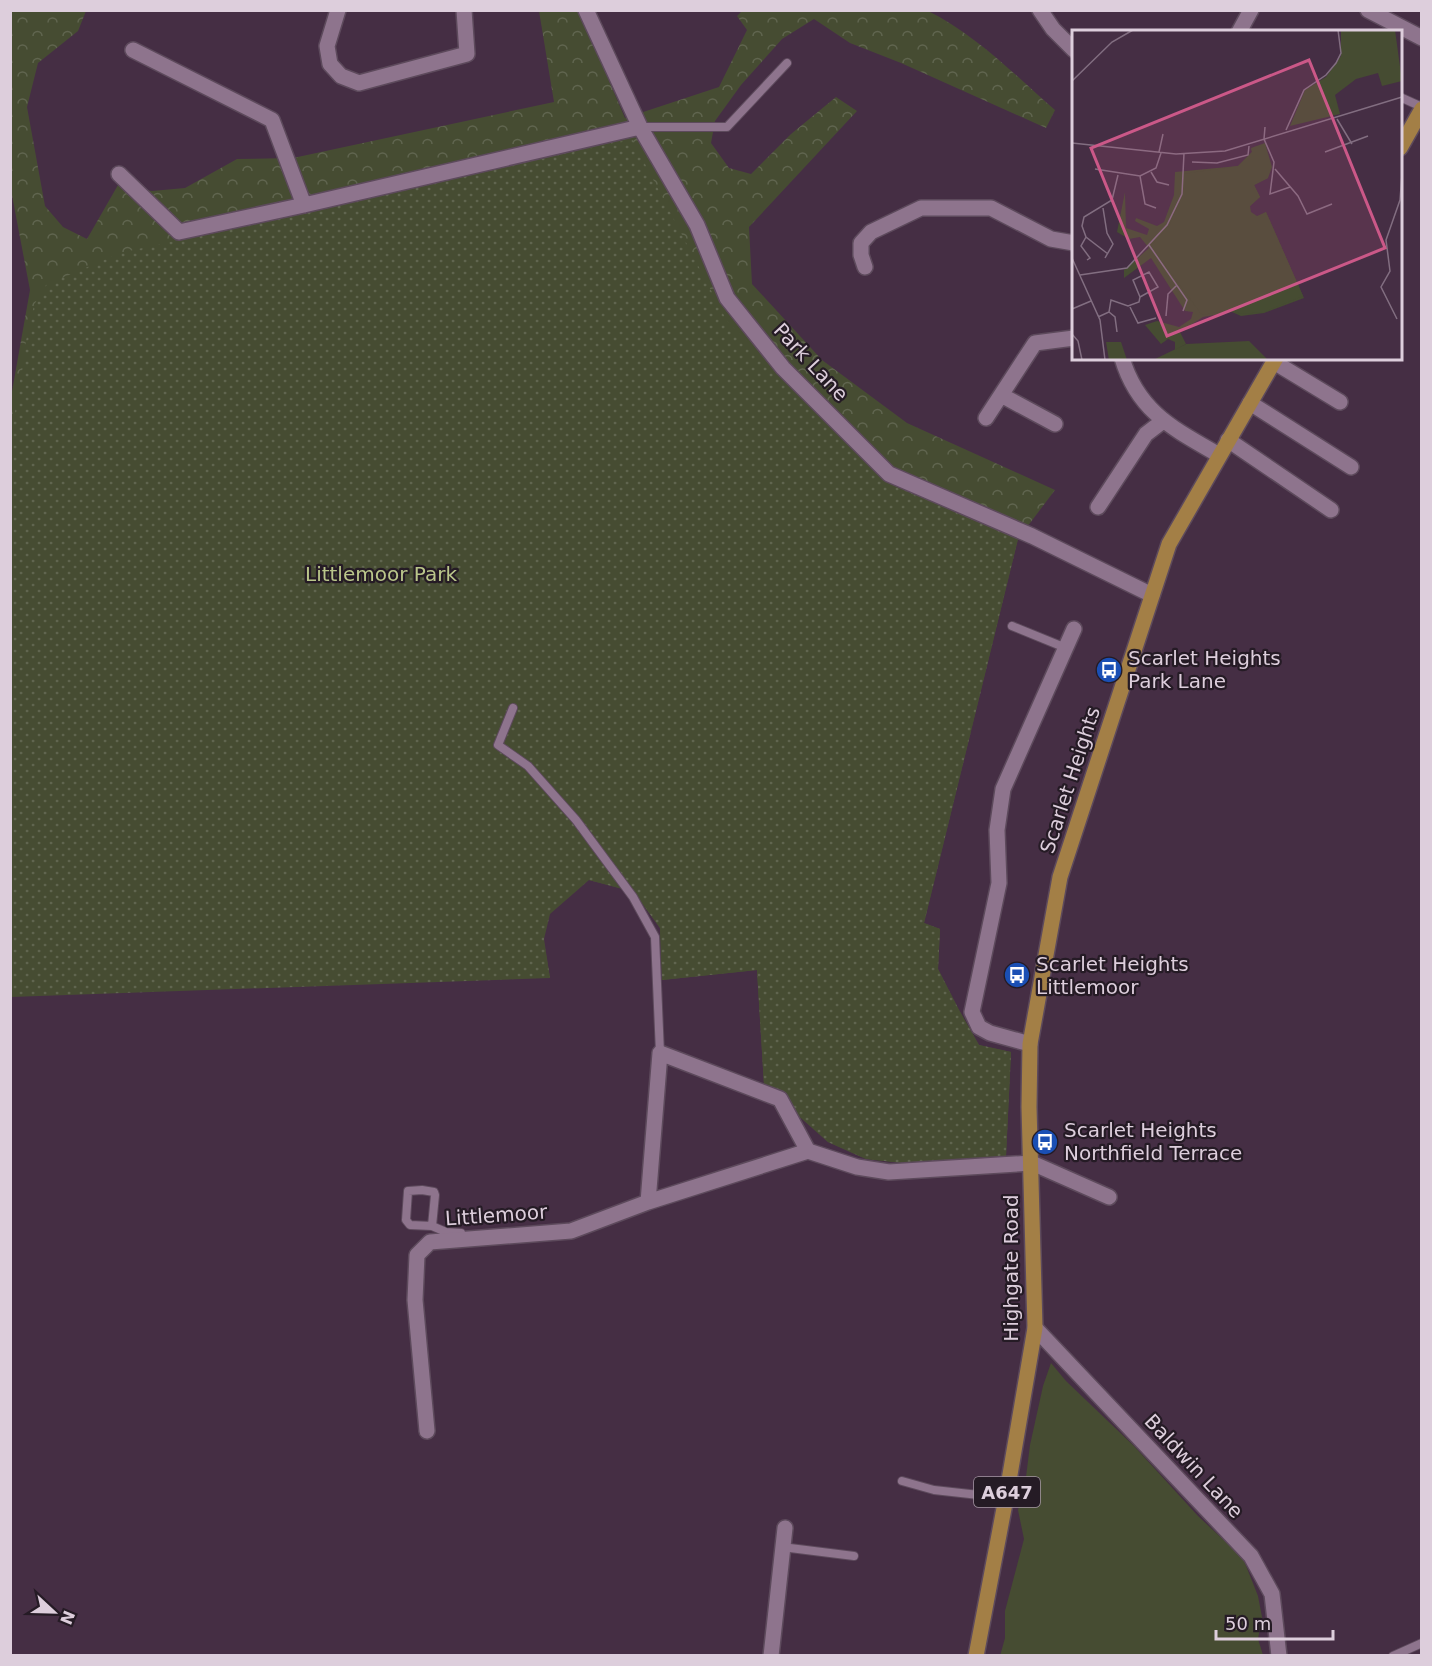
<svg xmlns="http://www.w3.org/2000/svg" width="1432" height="1666" font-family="'DejaVu Sans',sans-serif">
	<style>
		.grass { fill: #464c32 }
		.forest { fill: url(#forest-crowns) }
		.park { fill: url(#park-dots) }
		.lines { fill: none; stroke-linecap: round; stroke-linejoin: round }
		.lane-casing { stroke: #5d4a5c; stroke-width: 10 }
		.street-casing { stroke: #5d4a5c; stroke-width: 18 }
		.primary-casing { stroke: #5d4a5c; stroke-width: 18 }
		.lane { stroke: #8e748d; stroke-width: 8 }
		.street { stroke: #8e748d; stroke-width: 15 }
		.primary { stroke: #a37f46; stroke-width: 15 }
		.labels { text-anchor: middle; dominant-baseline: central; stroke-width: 4.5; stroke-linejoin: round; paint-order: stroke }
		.shield { fill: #251b25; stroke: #a698a5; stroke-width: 1.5 }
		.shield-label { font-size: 18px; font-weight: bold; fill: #ddcedc }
		.street-label { font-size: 20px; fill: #ddcedc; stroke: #251b25 }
		.park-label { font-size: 20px; fill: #bac68a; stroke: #251b25 }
		.poi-label { font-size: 20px; fill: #ddcedc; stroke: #251b25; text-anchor: start }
		.inset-road { fill: none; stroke: #826e81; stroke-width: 1.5 }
		.view { fill: #cb5888; fill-opacity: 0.15; stroke: #cb5888; stroke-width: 3 }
		.inset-edge { fill: none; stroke: #ddcedc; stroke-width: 3 }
	</style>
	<defs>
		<pattern id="forest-crowns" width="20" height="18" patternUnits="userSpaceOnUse" patternTransform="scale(1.5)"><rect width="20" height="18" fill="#464c32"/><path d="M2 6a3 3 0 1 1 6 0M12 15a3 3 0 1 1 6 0" fill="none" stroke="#60654f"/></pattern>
		<pattern id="park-dots" width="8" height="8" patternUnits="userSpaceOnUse" patternTransform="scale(1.5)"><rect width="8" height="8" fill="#464c32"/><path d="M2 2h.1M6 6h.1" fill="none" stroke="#60654f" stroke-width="1.8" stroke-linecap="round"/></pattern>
	</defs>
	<rect width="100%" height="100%" fill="#452e44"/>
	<path class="grass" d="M1051,1363L1066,1381L1134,1446L1198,1516L1243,1558L1258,1596L1262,1617L1258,1639L1263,1655L1000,1656L1005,1638V1611L1024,1539L1018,1510L1026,1477L1030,1445L1043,1386Z"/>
	<path class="forest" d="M743,10L928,11C975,34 1015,75 1055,110L1046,128L901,63L850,43L814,19L782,39L741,85L715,121L711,143L729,168L751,174L791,134L836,97L857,111L749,227L752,284L822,360L907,423L1055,490L1018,539L924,923L940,929L938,969L959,1010L979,1045L1011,1052L1006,1156L903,1163L866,1159L828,1142L764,1085L757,970L662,980L660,928L634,892L589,880L528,848L550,978L11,585V397L30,290L11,190V11H86L78,31L38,63L27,107L45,206L63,227L87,239L118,185L152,191L185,188L237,159L293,158L554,102L539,11H579L625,118L719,87L747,30L737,16Z"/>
	<path class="park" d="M632,139L727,321L886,483L1018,539L924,923L940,929L938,969L959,1010L979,1045L1011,1052L1006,1156L903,1163L866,1159L828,1142L764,1085L757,970L662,980L660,928L634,892L589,880L550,914L544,939L550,978L11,997V438L26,341L34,305L46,285L120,253Z"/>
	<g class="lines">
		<g class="lane-casing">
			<path id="lane" d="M1400,97L1422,107
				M640,127H727L787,63
				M1012,626L1066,648
				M513,708L498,745L528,766L576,820L633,897L655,937L660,1053
				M432,1226L435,1195L434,1192L422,1190L408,1191L406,1220L410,1225L432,1226L446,1232L461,1233
				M902,1481L934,1490L1006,1498
				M782,1547L854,1556
				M1393,1656L1422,1643"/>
		</g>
		<g class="street-casing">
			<path id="street" d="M338,10L327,46L330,64L341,76L359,83L467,54L464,10
				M586,10L640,127L697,225L727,298L783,368L889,474L1032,536L1152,595
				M1040,10L1053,29L1074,50
				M1368,10L1422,38
				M1239,32L1251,10
				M133,50L272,120L304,205
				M119,174L179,232L304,205L640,127
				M865,267L861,255V243L871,232L921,208H991L1051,239L1074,243
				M1122,358C1138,412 1174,429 1219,455
				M1274,362L1340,402
				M1001,395L1055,424
				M1250,403L1351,467
				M986,418L1035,343L1074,338
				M1228,440L1331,510
				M1098,507L1146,434L1163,421
				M1030,1044L990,1033L979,1027L972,1012L999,883L997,830L1003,789L1074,629
				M648,1202L660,1053L780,1099L808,1151L857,1167L889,1172L1032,1163L1109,1197
				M1035,1328L1251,1556L1272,1594L1279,1656
				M427,1431L415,1300L417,1255L430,1242L571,1231L648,1202L808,1151
				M771,1656L785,1528"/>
		</g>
		<g class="primary-casing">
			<path id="primary" d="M1400,148L1422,109
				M976,1656L1006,1498L1035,1328L1029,1107L1030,1044L1060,877L1169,544L1276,358"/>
		</g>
		<use href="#lane" class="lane"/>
		<use href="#street" class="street"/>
		<use href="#primary" class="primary"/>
	</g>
	<defs>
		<g id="bus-disc" transform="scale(1.35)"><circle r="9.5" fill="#1a4fb4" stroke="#251b25"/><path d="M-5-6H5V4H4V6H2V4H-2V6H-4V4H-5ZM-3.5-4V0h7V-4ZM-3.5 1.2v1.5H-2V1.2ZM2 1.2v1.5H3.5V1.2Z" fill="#fff"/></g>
	</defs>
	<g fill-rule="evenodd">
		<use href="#bus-disc" x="1109" y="670"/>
		<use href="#bus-disc" x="1017" y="975"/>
		<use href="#bus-disc" x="1045" y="1142"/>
	</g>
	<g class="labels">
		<rect class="shield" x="974" y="1477" width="66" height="30" rx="4.5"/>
		<g class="shield-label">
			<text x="1007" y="1492">A647</text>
		</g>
		<g class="street-label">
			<text transform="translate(811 362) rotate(47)">Park Lane</text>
			<text transform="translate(1070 780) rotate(-72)">Scarlet Heights</text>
			<text transform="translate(496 1215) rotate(-4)">Littlemoor</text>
			<text transform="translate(1011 1268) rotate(-90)">Highgate Road</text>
			<text transform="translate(1194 1466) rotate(47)">Baldwin Lane</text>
		</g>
		<g class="park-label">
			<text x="381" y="574">Littlemoor Park</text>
		</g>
		<g class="poi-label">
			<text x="1128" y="658">Scarlet Heights<tspan x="1128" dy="23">Park Lane</tspan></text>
			<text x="1036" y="964">Scarlet Heights<tspan x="1036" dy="23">Littlemoor</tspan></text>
			<text x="1064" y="1130">Scarlet Heights<tspan x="1064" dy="23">Northfield Terrace</tspan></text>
		</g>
	</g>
	<g transform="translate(1072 30)">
		<rect width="330" height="330" fill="#452e44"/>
		<path d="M269,0H323L330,51L310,56L306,43L284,49L263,65L268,84L218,96L233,60L254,47L269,26ZM177,311L196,330H81L114,314ZM34,312H49L55,330H37Z" fill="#464c32"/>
		<path d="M179,118L196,148L182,155L188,167L178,176V192L194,182L232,268L192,283L169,286L160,282L131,287L108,302L114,314L103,320V312L96,309L89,314L73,295L85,291L107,297L119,289L121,282L113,281L79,228L52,248V240L77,218L68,207L57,209L45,202L53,162L54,198L75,205L77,199L63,191L64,188L85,196L92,192L102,165L103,142L166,136L180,122Z" fill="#464c32"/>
		<path d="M193,113L200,137L196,148L182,155L188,167L178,176L179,182L185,186L194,182L231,266L192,282L169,284L158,280L130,285L79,216L98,194L111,164V144L166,136L180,122L179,118Z" fill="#464c32"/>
		<path class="inset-road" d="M0,51L40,12L61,0M265,89L280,114M193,97L192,109L202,132L198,164L218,157M214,100L232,60L254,45L264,33L269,23L266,0M0,113L104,124L153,121L330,67M87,122L91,104M253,122L296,106M120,132L145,133L176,125L177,116M23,139L68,146L84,138L89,123M203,139L226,166L235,184L260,174M79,142L85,152L97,155M68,146L73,174L84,178M31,178L35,203L41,214L33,228M14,207L9,216L18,228L15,230M77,215L115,270L111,281M36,224L14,207L10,196L12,187L40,170L46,145M0,228L28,290L33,330M8,245L55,238L95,195L110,164L112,123M58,277L66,293L84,288M0,279L19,271M37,282L43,287L45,302M94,286L96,264L105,255M26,287L37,282L39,270L56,276L67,272L68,267L61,250L77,242L86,257L68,267M325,289L309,257L318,241L314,210L328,170L330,144M0,304L6,311L10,330"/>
		<path class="view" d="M237,30L313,218L95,306L19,118Z"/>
		<rect width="330" height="330" class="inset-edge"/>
	</g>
	<rect width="1432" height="1666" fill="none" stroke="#ddcedc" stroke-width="24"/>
	<g transform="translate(54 1612) rotate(112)" stroke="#251b25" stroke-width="4.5" paint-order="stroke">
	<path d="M0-4.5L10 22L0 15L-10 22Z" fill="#ddcedc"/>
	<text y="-9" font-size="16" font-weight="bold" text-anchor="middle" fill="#ddcedc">N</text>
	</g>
	<path d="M1216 1630v9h117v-9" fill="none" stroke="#ddcedc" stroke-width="3"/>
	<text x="1225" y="1630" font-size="18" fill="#ddcedc" stroke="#251b25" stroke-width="4.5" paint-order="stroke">50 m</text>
</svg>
